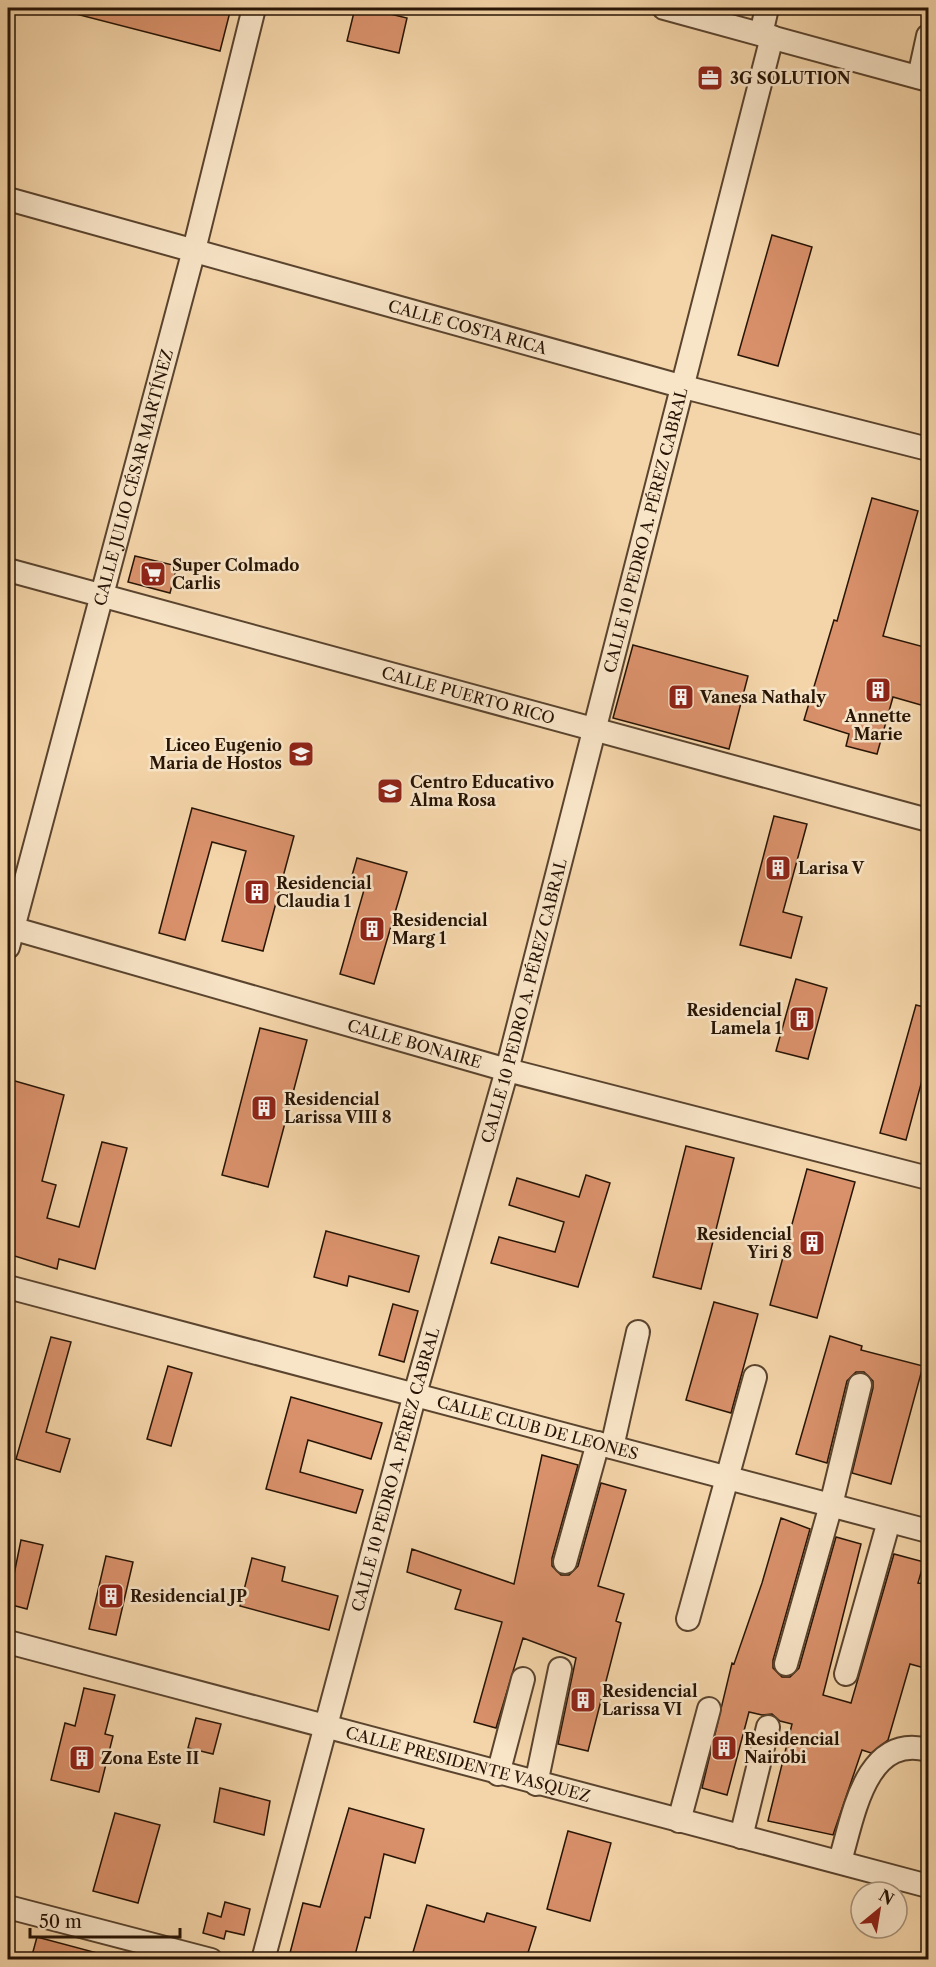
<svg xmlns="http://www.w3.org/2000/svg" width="936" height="1967" font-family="'Libre Caslon Text',serif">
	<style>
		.building { fill: #d9916b; stroke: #271405; stroke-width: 1.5 }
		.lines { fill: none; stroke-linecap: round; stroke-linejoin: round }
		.minor-casing { stroke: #5a442e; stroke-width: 26 }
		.minor { stroke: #f8e4c7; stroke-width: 22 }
		.labels { text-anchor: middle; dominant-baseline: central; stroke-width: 5; stroke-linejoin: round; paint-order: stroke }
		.poi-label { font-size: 16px; font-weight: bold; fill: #271405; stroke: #f8e4c7; text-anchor: start }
		.street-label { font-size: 16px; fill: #271405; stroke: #f8e4c7 }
	</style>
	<rect width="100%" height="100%" fill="#f4d5a9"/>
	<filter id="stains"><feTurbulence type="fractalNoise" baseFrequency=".00333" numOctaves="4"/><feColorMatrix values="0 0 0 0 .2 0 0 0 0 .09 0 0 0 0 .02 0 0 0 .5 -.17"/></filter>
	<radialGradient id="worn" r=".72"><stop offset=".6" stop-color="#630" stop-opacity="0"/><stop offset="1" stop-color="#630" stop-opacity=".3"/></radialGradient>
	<path class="building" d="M73,8H231L220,51L72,13Z
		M355,8H388L386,13L407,18L399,53L347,41Z
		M772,235L812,247L778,366L738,355Z
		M872,498L918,511L883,636L928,648V707L893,697L877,754L846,746L849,734L804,720L834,620L837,621Z
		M135,556L177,566L170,593L128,582Z
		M633,645L748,676L729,749L613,718Z
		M192,808L294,836L263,951L222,941L246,851L212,842L185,940L159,933Z
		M774,816L807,824L783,912L802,917L791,958L740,945Z
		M357,858L407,872L374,984L340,974L366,883L351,879Z
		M796,979L827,988L808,1059L776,1051Z
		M916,1005L928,1008V1058L906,1140L880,1133Z
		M260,1028L307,1040L268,1187L222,1175Z
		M8,1079L64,1095L42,1181L56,1185L47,1218L79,1227L102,1142L127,1148L95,1269L59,1259L57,1269L8,1254Z
		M686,1146L734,1158L701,1289L653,1277Z
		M807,1169L855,1182L817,1318L770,1305Z
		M586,1175L610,1183L578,1287L491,1263L499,1237L555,1252L564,1222L509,1205L517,1178L579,1197Z
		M326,1231L419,1256L409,1292L349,1276L347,1286L314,1277Z
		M714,1302L758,1314L731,1413L686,1400Z
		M393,1304L418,1311L404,1362L379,1355Z
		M830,1336L862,1346L861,1350L923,1366L891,1484L852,1473L873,1388V1381L864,1372H856L847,1381L827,1463L796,1454Z
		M51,1337L71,1342L46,1432L70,1439L60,1472L16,1459Z
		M168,1366L192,1373L171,1446L147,1439Z
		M291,1397L382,1423L371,1459L308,1440L300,1472L363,1490L356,1513L266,1489Z
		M542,1455L578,1465L552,1558V1566L561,1575H569L578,1566L601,1483L626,1490L598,1586L624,1594L616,1621L621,1623L588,1751L558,1744L576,1658L523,1638L496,1728L474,1722L502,1622L455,1609L461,1590L407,1572L412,1549L514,1584Z
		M781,1518L810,1529L773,1660V1668L782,1677H790L799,1668L836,1537L861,1544L823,1695L851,1703L894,1554L924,1562L918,1583L928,1584V1669L910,1664L888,1740L871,1753L862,1750L833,1835L768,1821L792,1724L780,1721L772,1714L762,1715L749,1712L727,1795L702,1788L732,1663L734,1664L762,1583Z
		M21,1540L43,1545L27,1609L8,1604Z
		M106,1556L133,1562L116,1635L89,1629Z
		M252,1558L285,1567L282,1581L338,1596L329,1630L240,1606Z
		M84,1688L115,1695L105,1734L113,1736L99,1792L51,1780L65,1723L75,1726Z
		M196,1718L221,1724L213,1754L188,1748Z
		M220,1788L270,1801L264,1835L214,1822Z
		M349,1808L424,1829L415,1863L384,1854L370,1918L365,1917L354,1959H316L290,1953L303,1903L320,1907Z
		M115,1813L160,1825L138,1903L93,1891Z
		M568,1831L611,1843L590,1921L547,1909Z
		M225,1902L250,1909L244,1935L226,1931L224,1939L203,1933L208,1913L221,1917Z
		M427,1905L484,1922L487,1913L536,1927L526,1959H411Z
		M37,1937L101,1954V1959H31Z"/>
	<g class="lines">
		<g class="minor-casing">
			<g id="minor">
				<path d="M664,8L928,80"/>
				<path d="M761,34L767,8"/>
				<path d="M919,77L928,36"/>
				<path id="s1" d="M8,199L684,387L928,449"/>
				<path id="s2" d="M8,570L928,820"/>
				<path id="s3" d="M8,927L507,1070L928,1178"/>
				<path id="s4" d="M8,947L194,250L254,8"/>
				<path id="s5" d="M8,1287L928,1531"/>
				<path d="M612,1447L638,1332"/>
				<path d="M565,1562L598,1443"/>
				<path d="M688,1619L755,1377"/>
				<path id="s6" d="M8,1642L928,1886"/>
				<path d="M786,1664L831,1505L860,1385"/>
				<path d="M846,1674L889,1521"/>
				<path d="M498,1774L523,1679"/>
				<path d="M536,1784L560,1669"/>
				<path d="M679,1821L709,1709"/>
				<path d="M741,1837L768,1727"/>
				<path d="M840,1861C853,1818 865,1733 928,1750"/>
				<path d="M8,1907L211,1960"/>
				<path id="s7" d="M263,1960L415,1394L507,1070L772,37"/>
			</g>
		</g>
		<use href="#minor" class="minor"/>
	</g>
	<defs>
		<g id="office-square" transform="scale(1.35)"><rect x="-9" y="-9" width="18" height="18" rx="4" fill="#8f2418" stroke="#f8e4c7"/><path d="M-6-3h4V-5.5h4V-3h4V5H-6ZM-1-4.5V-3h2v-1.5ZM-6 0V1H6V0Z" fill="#fff"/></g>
		<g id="supermarket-square" transform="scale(1.35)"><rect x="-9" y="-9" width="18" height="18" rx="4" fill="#8f2418" stroke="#f8e4c7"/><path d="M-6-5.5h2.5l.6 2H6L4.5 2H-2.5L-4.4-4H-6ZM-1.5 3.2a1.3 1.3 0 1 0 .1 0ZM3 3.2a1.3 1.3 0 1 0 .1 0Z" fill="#fff"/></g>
		<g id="building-square" transform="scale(1.35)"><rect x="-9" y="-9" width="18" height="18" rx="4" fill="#8f2418" stroke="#f8e4c7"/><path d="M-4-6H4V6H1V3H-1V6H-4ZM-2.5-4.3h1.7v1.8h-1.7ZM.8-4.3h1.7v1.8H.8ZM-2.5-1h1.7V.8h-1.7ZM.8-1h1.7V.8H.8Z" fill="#fff"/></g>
		<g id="school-square" transform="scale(1.35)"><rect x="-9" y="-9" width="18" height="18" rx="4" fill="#8f2418" stroke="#f8e4c7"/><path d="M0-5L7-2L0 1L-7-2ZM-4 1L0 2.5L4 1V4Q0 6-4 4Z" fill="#fff"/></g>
	</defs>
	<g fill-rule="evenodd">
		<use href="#office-square" x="710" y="78"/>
		<use href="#supermarket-square" x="153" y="574"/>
		<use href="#building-square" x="878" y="690"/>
		<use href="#building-square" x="681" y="697"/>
		<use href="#school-square" x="301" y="754"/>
		<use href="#school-square" x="390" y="791"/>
		<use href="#building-square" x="778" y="868"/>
		<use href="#building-square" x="257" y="892"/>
		<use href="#building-square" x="372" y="929"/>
		<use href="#building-square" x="802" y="1019"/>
		<use href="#building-square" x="264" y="1108"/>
		<use href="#building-square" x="812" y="1243"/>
		<use href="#building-square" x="111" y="1596"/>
		<use href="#building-square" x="583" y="1700"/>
		<use href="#building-square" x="724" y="1748"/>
		<use href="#building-square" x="82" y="1758"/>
	</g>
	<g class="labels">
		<g class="poi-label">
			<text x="730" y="78">3G SOLUTION</text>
			<text x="172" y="565">Super Colmado<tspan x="172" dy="18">Carlis</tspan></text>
			<text x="700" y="697">Vanesa Nathaly</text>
			<text x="878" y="716" text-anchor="middle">Annette<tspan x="878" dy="18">Marie</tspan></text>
			<text x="282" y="745" text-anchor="end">Liceo Eugenio<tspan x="282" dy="18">Maria de Hostos</tspan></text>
			<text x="410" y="782">Centro Educativo<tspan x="410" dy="18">Alma Rosa</tspan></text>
			<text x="798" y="868">Larisa V</text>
			<text x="276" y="883">Residencial<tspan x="276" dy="18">Claudia 1</tspan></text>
			<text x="392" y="920">Residencial<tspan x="392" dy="18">Marg 1</tspan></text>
			<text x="782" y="1010" text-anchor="end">Residencial<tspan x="782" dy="18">Lamela 1</tspan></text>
			<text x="284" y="1099">Residencial<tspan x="284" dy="18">Larissa VIII 8</tspan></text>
			<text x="792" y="1234" text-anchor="end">Residencial<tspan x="792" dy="18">Yiri 8</tspan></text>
			<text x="130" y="1596">Residencial JP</text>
			<text x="602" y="1691">Residencial<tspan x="602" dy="18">Larissa VI</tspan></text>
			<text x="744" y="1739">Residencial<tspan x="744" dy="18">Nairobi</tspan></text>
			<text x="101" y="1758">Zona Este II</text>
		</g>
		<g class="street-label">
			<text stroke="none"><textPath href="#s1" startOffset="477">CALLE COSTA RICA</textPath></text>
			<text stroke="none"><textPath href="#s4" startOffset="486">CALLE JULIO CÉSAR MARTÍNEZ</textPath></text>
			<text stroke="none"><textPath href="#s7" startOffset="1480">CALLE 10 PEDRO A. PÉREZ CABRAL</textPath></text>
			<text stroke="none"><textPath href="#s2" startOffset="477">CALLE PUERTO RICO</textPath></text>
			<text stroke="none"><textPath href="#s7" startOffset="994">CALLE 10 PEDRO A. PÉREZ CABRAL</textPath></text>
			<text stroke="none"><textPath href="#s3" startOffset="423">CALLE BONAIRE</textPath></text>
			<text stroke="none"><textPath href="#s5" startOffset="548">CALLE CLUB DE LEONES</textPath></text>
			<text stroke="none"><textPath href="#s7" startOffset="508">CALLE 10 PEDRO A. PÉREZ CABRAL</textPath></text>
			<text stroke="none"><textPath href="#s6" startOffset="476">CALLE PRESIDENTE VASQUEZ</textPath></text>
		</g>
	</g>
	<rect width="936" height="1967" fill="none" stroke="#f4d5a9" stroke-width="30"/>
	<rect x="9" y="9" width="918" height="1949" fill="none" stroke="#271405" stroke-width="3"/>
	<rect x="15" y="15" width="906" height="1937" fill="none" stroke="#271405" stroke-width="1.5"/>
	<g transform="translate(879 1910) rotate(30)"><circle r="28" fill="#f8e4c7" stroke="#a49179" stroke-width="1.5"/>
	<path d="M0-4.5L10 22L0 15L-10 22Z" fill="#8f2418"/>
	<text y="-9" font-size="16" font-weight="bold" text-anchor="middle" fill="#271405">N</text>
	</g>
	<path d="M30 1928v9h150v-9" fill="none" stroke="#271405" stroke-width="3"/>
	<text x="39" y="1928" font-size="18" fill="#271405" stroke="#f8e4c7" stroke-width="4.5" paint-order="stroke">50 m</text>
	<rect width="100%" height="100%" filter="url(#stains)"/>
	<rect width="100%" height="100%" fill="url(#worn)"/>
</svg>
